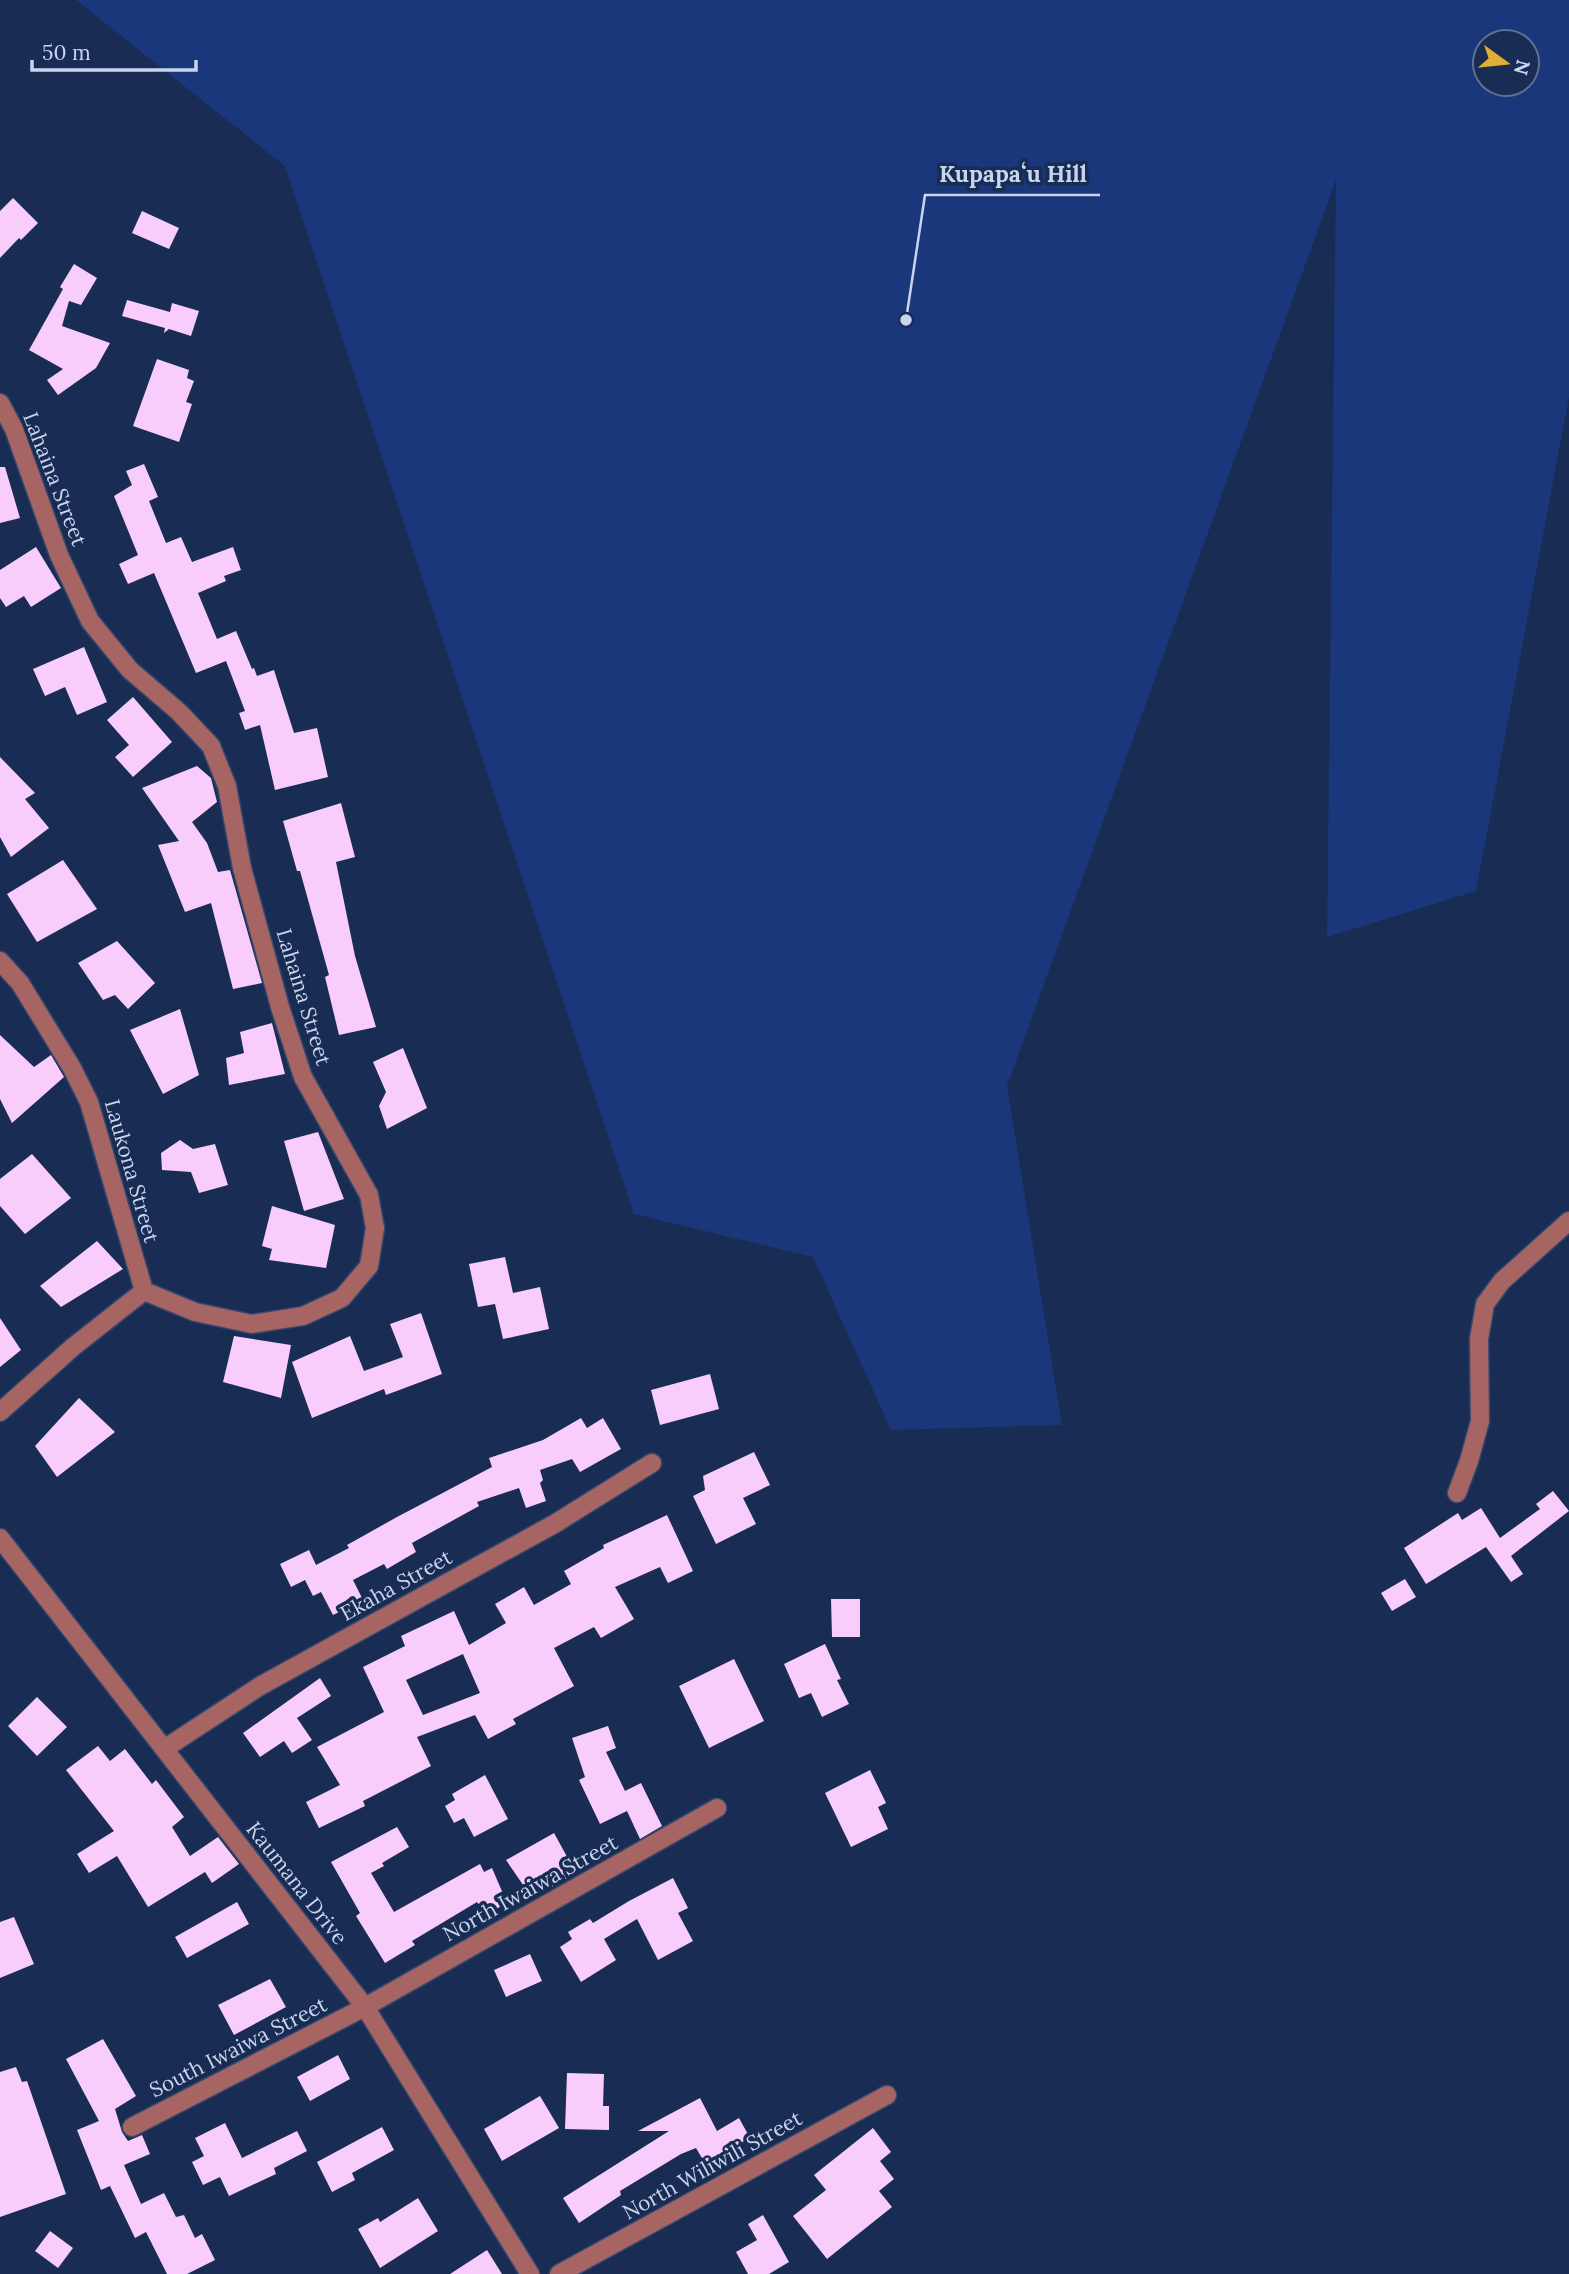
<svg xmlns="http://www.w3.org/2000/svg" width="1569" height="2274" font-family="Lora,serif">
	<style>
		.green { fill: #19377a; fill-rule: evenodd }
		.building { fill: #f8cdfc; fill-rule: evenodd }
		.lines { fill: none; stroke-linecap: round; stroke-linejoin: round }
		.minor-casing { stroke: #35476d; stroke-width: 21 }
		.minor { stroke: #a66562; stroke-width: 18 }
		.labels { text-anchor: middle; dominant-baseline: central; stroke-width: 7; stroke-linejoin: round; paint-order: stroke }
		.street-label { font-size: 21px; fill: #c8d5ef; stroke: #192c54 }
		.leader { fill: none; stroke: #c8d5ef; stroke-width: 2.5 }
		.callout-dot { fill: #c8d5ef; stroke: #192c54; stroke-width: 2.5 }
		.callout-label { font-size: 23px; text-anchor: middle; font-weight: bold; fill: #c8d5ef; stroke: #192c54; stroke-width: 7; stroke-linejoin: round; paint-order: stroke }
	</style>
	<rect width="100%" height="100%" fill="#192c54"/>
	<path class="green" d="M1569,0V397L1476,891L1327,937L1336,180L1007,1086L1062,1425L891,1430L813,1257L634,1214L285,166L76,0ZM1485,42H1527V84H1485Z"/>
	<path class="building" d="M13,198L38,223L21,240L19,238L0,258V211Z
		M142,211L179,228L169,249L132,233Z
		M74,264L97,278L81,305L69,301L62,326L110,343L96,368L58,395L47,380L63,369L29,350L63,289L60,287Z
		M127,300L170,312L172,303L199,311L191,336L169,329L164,333L165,328L122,316Z
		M157,359L189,370L187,378L194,381L186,402L192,404L179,442L133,426Z
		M144,464L158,497L149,501L166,543L181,537L192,562L233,547L241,570L224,576L226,581L198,593L217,639L236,631L252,669L254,668L257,676L274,670L294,733L317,728L328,777L275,790L260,725L245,730L239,713L245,711L226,661L196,673L154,573L128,584L119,564L138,555L114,496L132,485L126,471Z
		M0,467H5L20,518L0,523Z
		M36,547L61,588L31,607L24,596L6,607L0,598V570Z
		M84,647L107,702L77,715L65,687L45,696L33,669Z
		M133,697L172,742L133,777L115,757L129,745L107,720Z
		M0,757L35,793L25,799L49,828L11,857L0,837Z
		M197,766L211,778L217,802L192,822L207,843L218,872L230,870L262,983L233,989L211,903L185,912L158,845L179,841L142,788Z
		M341,803L355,857L336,862L355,956L376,1027L339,1035L325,977L329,975L300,871H297L283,821Z
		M63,860L97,909L37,942L7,894Z
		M117,941L155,983L128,1009L115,995L103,1000L78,963Z
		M180,1009L199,1075L163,1094L130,1030Z
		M272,1023L285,1074L229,1085L226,1058L244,1053L240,1032Z
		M0,1035L34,1067L51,1055L64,1077L12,1123L0,1099Z
		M403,1048L427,1108L387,1129L379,1106L386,1092L373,1062Z
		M318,1132L344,1199L304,1211L284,1141Z
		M180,1140L193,1149L215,1144L228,1185L199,1193L191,1172L162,1170L161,1153Z
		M32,1154L71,1198L25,1234L0,1206V1179Z
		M272,1206L335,1225L326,1268L269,1260L272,1249L262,1246Z
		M97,1241L123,1269L61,1307L40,1286Z
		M505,1257L513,1293L540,1287L549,1329L503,1339L495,1304L478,1307L469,1264Z
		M421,1313L442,1374L386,1395L384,1389L312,1418L292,1362L350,1336L364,1371L403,1357L390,1324Z
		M0,1318L21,1350L0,1367Z
		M234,1336L291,1345L281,1398L223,1382Z
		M710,1374L719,1409L660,1425L651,1390Z
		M79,1398L115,1432L57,1477L35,1446Z
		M581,1418L587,1428L603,1418L621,1449L580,1472L572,1459L540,1470L543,1480L540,1483L546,1501L526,1508L519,1488L477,1502L479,1506L412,1543L416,1552L387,1569L384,1564L353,1580L363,1600L333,1615L321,1592L313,1596L305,1580L291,1587L280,1564L309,1550L316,1565L349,1548L347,1545L397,1517L492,1467L489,1458L543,1440Z
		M754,1452L770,1485L743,1498L756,1524L716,1544L693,1496L705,1490L703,1476Z
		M1553,1491L1569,1511L1511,1556L1523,1574L1511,1582L1486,1547L1426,1584L1404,1548L1458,1513L1462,1520L1481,1508L1500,1538L1540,1509L1536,1504Z
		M667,1515L693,1571L668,1583L660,1567L615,1587L634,1619L601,1638L594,1627L554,1648L574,1686L513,1719L516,1724L488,1739L475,1715L417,1737L431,1766L363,1801L365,1806L319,1828L306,1802L340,1785L317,1747L384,1712L363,1667L405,1646L401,1636L454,1611L469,1645L506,1623L495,1604L524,1587L534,1605L571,1584L564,1571L604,1548L603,1545ZM463,1654L480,1693L423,1715L406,1680Z
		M1405,1579L1416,1597L1392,1611L1381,1593Z
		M831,1599H860V1637H832Z
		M825,1644L841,1679L837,1680L849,1704L822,1717L811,1693L799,1698L784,1664Z
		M734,1659L764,1721L709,1748L679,1686Z
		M320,1678L331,1696L297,1718L312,1740L292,1753L284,1741L260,1757L243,1733Z
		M37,1697L67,1727L37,1756L8,1726Z
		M608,1726L616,1748L606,1752L625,1791L641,1783L662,1826L640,1839L627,1811L600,1824L579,1780L585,1777L572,1738Z
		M98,1746L110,1761L125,1749L152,1784L156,1780L184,1817L172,1827L190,1856L218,1837L239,1864L212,1883L205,1872L148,1907L117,1856L89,1873L77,1854L114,1831L66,1770Z
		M870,1770L886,1803L878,1807L888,1829L851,1847L825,1793Z
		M485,1775L508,1819L474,1837L464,1818L454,1823L445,1806L455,1800L452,1794Z
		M397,1827L409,1847L382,1863L384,1866L371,1873L394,1912L480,1864L484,1872L492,1868L507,1903L485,1915L477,1902L412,1941L415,1945L385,1963L356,1916L360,1913L331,1862Z
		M554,1833L576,1873L532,1898L506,1860Z
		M673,1878L688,1908L678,1913L693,1941L658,1960L637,1919L604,1939L616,1960L581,1982L560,1947L572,1939L568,1932L590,1919L593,1923L629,1901Z
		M237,1902L249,1924L187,1958L175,1937Z
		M14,1917L34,1964L0,1978V1922Z
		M530,1954L542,1981L506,1997L494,1970Z
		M270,1979L286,2007L234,2035L218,2005Z
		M103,2039L136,2096L115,2109L122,2132L128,2141L142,2135L150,2154L124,2165L141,2204L164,2193L176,2217L184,2215L195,2238L202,2234L215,2260L187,2274H167L146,2232L135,2238L110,2186L101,2190L77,2130L99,2121L66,2059Z
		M338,2055L350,2079L310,2101L297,2077Z
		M16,2067L22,2082L27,2081L66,2194L0,2217V2072Z
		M567,2073L604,2074L603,2106H609V2130L565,2129Z
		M540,2096L559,2128L502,2161L484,2129Z
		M700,2098L717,2131L739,2118L750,2138L722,2153L723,2155L706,2165L696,2148L681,2154L620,2191L621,2195L579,2223L563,2198L669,2131H638Z
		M225,2123L242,2158L297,2131L307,2151L274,2168L276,2174L229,2196L220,2177L203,2185L192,2162L204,2156L195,2138Z
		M382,2127L394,2150L352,2173L355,2180L332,2192L317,2162Z
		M873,2128L891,2152L880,2161L894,2179L879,2191L892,2207L827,2259L793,2216L826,2190L814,2175Z
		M418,2198L438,2231L380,2268L358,2229L378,2218L380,2222Z
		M763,2215L789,2262L769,2274H748L736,2252L757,2240L748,2224Z
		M50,2231L73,2248L58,2268L35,2251Z
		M487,2250L502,2274H450Z"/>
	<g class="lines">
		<g class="minor-casing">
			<path id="minor" d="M0,403L14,429L59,555L90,621L130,670L179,712L211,746L227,786L242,868L280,1007L303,1077L369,1195L375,1228L369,1266L342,1298L303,1316L252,1324L195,1312L144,1291L73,1347L0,1412
				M0,961L20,983L72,1068L89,1102L144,1291
				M1457,1493L1469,1461L1480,1421L1479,1339L1485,1304L1502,1281L1569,1221
				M0,1538L365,2007L530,2274
				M164,1749L260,1686L556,1523L652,1463
				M132,2127L365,2007L717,1808
				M559,2274L887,2095"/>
		</g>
		<use href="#minor" class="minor"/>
	</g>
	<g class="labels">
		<g class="street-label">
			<text transform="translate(55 479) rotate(69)">Lahaina Street</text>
			<text transform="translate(304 997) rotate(73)">Lahaina Street</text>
			<text transform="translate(132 1171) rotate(74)">Laukona Street</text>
			<text transform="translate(396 1585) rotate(-29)">Ekaha Street</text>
			<text transform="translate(297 1883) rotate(52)">Kaumana Drive</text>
			<text transform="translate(530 1888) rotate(-29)">North Iwaiwa Street</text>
			<text transform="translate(238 2047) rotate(-27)">South Iwaiwa Street</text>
			<text transform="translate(712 2165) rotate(-29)">North Wiliwili Street</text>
		</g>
	</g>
	<path class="leader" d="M906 320L925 195H1100"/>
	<circle class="callout-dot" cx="906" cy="320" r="7"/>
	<g class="callout-label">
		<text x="1013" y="182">Kupapaʻu Hill</text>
	</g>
	<g transform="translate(1506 63) rotate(105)"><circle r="33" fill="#192c54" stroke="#5f7092" stroke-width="2"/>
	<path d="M0-5L12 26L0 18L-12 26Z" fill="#e3ae35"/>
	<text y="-10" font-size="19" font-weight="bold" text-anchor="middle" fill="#c8d5ef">N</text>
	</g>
	<path d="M32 60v10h164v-10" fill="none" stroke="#c8d5ef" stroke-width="3.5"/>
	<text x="42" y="60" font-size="21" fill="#c8d5ef" stroke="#192c54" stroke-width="5" paint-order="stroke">50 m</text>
</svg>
